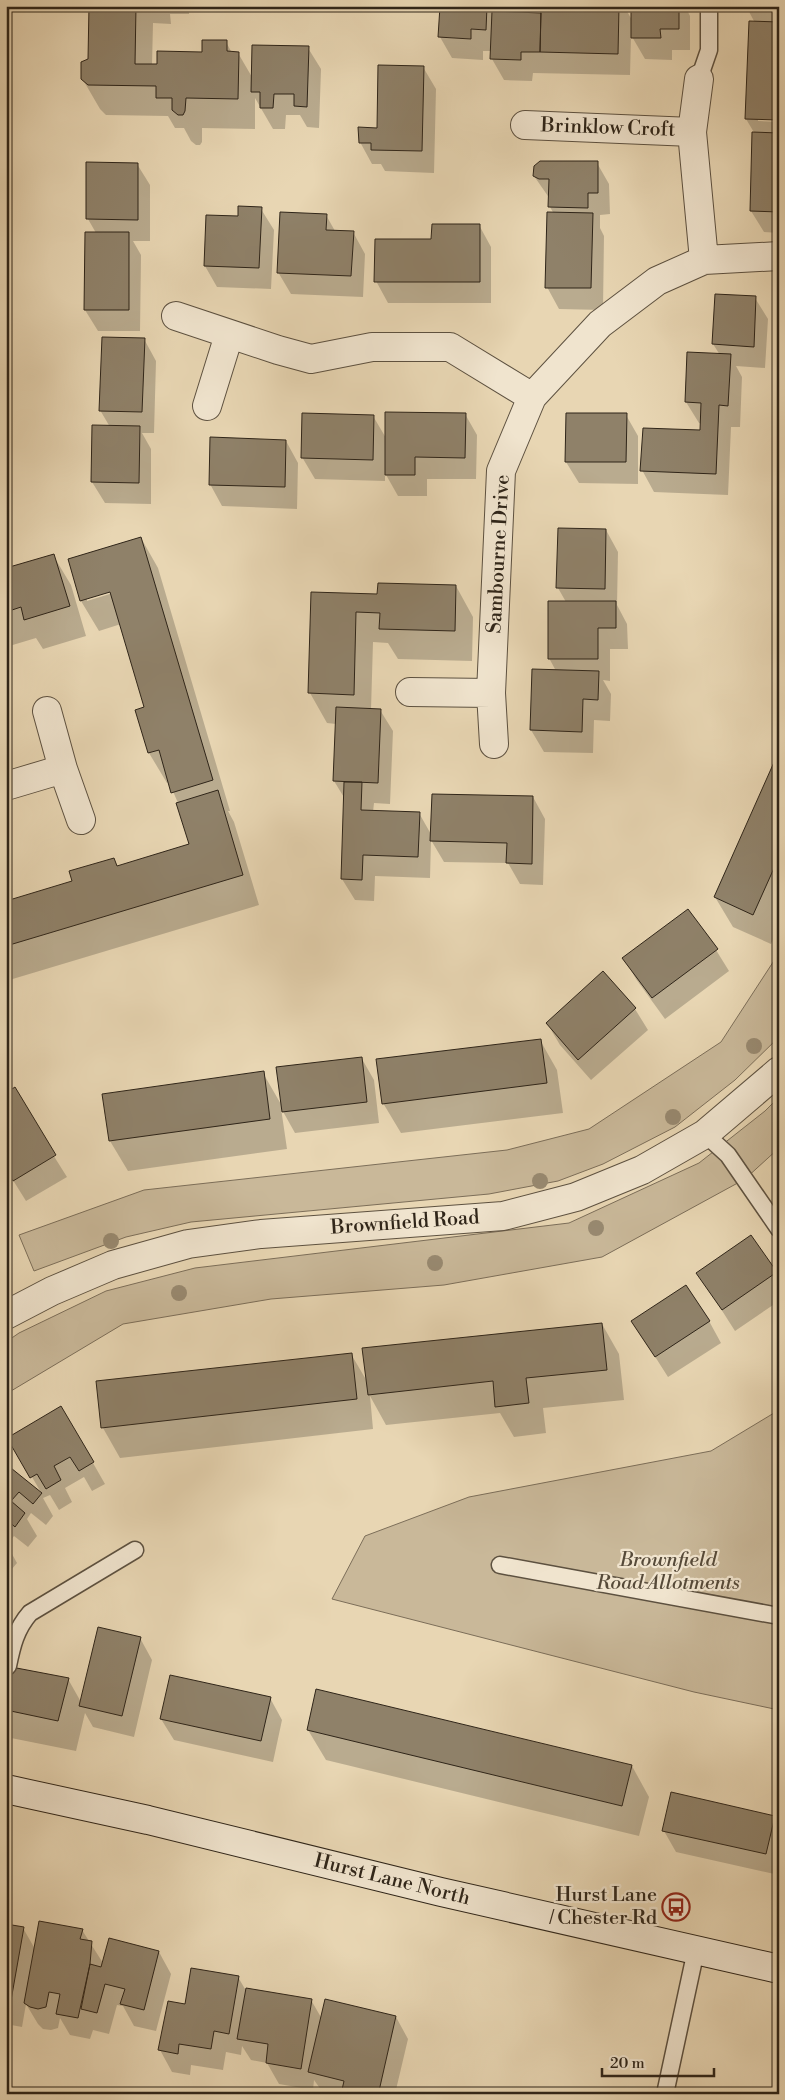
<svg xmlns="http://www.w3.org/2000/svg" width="785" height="2100" font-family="'Libre Bodoni',serif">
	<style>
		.green { fill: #c9b899; stroke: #7c6e59 }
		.shadow { fill: #0003; fill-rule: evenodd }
		.building { fill: #8f8169; stroke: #2f2519 }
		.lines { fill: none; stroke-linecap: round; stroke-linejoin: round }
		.lane-casing { stroke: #5d5140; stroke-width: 19 }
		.street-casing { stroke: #5d5140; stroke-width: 30 }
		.secondary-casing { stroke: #2f2519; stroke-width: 30 }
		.lane { stroke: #f0e4ce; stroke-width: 16 }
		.street { stroke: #f0e4ce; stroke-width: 28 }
		.secondary { stroke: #f0e4ce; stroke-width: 28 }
		.tree { fill: #988970 }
		.labels { text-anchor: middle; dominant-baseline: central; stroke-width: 4.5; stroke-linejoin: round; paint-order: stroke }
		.street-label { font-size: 20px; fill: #2f2519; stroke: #f0e4ce }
		.park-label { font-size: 20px; font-style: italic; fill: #564a39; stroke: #f0e4ce }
		.poi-label { font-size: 20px; fill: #2f2519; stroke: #f0e4ce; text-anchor: end }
	</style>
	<rect width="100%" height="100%" fill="#e8d6b3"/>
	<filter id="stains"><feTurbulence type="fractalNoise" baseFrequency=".004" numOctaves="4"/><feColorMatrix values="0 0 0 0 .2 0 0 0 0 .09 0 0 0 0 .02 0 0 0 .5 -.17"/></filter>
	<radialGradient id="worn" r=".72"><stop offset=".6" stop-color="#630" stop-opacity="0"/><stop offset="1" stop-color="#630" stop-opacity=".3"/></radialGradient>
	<path class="green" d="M779,953V1037L735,1080L675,1127L603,1164L558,1181L489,1194L191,1222L126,1237L34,1271L19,1235L144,1190L507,1150L589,1129L721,1042Z
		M779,1097V1148L745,1179L602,1257L444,1285L271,1299L123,1324L6,1394V1342L19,1333L106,1291L195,1268L569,1223L699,1163L765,1111Z
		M779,1410V1710L694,1692L332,1599L365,1536L469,1497L711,1451Z"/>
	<path class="shadow" d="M91,6H189V14H170L171,24L153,23L152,65L203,53L226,42L232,53H238L252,77L308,48L321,69L319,128L307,127L300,115H286L285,129H273L255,98V129L202,128V142L200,145H196L191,141L184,128H175L168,116L106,115L100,109L82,78L89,60Z
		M441,6H496L499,13L542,14L596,10V6H624L632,20L633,6H685L690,16V50H672V60L645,59L631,35L630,75L533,73L532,81L504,80L492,59V51H483V60L452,58L440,37Z
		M746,6H779V119L758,118V121L779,122V233L764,232L751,211L755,134L746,119L755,23Z
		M423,67L436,89L434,173L385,171L381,164H372L360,142L378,129Z
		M597,163L609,184L610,214L600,215V228L604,236L603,310L559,309L547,287L554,214L550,207V199L534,176Z
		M137,164L150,185V241H133L141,255L140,331H98L85,310L96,233L88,219Z
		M261,209L274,230L271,289L217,287L205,266L239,217Z
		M326,215L335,231L353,232L365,254L363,297L291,294L278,272Z
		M479,225L491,247V303H388L376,281L433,240Z
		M716,296L755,298L768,319L765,368L736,366L742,377L740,427H731L728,495L654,492L642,470L702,431V424L699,423L686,402L720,355L713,344Z
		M144,339L156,361L154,433H142L151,449V504L105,503L92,482L110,427L100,410Z
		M465,414L477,435L476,479H427V496H398L385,473V481L315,479L302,457L373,416L386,438Z
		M626,415L638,436V484L579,483L566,462Z
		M286,441L298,463L297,509L222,506L210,484Z
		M559,530H606L618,552L617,605L627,624L628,649H610V681L603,680L611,694L610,721L594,720L593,753L544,752L531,730L533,671H556L549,658L566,602L558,588Z
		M141,538L158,568L230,811H228L234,822L259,905L6,981V886L11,901L74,882L114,859L118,867L190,845L178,803L169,782L167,783L149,753L137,711L145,708L121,624L99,631L81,601L69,559ZM115,589L116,592L87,601V598Z
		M53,555L71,585L86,636L43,649L36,638L6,647V569Z
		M456,586L473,617L472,661L398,659L388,643L373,642L371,710H380L393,731L390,804L374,803L373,812L419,813L432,836L533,797L545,819L543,885L520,884L508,863L444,862L431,840L430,878L375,876L374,901L355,900L342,879L345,799L334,781L336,724L327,723L310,693L312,594L379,595Z
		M779,755V926L771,944L733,927L715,897Z
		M716,950L729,971L665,1019L636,979L624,958Z
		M635,1009L648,1030L591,1080L560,1045L547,1023Z
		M540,1040L557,1070L563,1113L401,1133L383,1103Z
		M362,1059L374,1080L379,1123L295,1133L281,1108L287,1149L128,1171L110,1141L104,1095L263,1073L282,1106Z
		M6,1080L67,1177L26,1201L6,1169Z
		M751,1237L779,1278V1301L735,1331L698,1273Z
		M709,1321L721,1343L668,1377L633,1322Z
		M602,1324L619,1354L624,1400L543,1408L546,1433L514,1437L500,1413L386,1425L370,1396L373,1429L120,1458L103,1428L351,1354L368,1383Z
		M61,1407L105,1484L92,1491L84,1477L65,1488L72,1502L59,1510L50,1495L43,1498L53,1516L46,1525L31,1513L27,1519L37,1536L28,1547L14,1536L7,1545L17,1563L6,1576V1466L42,1494L9,1438Z
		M140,1638L152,1660L134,1737L93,1727L85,1713L76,1751L6,1737V1667L68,1679L81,1702Z
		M270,1698L282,1720L273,1762L174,1740L161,1719Z
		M308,1730L632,1766L649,1797L639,1836L326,1760Z
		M775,1817L779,1824V1875L676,1852L664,1831Z
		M6,1925L23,1928L35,1949L82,1930L103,1963L159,1952L171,1974L156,2031L134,2026L123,2006L117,2005L109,2034L93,2030L90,2039L70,2035L60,2018L58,2028L51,2030L43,2029L38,2024L26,2004L22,2027L6,2024Z
		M238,1977L245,1989L311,2000L322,2019L396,2017L408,2039L395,2094H324L314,2080L313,2090L279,2084L267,2063L251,2060L242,2046L241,2055L226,2052L223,2070L191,2065L190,2075L172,2072L160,2050L186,2005Z"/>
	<path class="building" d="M89,6H136L135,64H157V51L202,52V40H227V51L239,52L238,99L186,98L185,111L183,115H178L172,110V98H156V86L88,85L81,79V62L88,59Z
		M440,6H487L486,30L471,29V39L438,37Z
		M595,6H619L618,54L540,52L541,8L595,9Z
		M631,6H679V29H660L661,38H631Z
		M492,11L541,13L540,52H521V60L490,59Z
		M749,21L779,22V120L745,119Z
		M252,45L309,46L307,107L294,106V94H274L273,108H260V92H251Z
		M378,65L424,66L422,151L371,150V143H359L358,127L377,128Z
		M752,132L779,133V212L750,211Z
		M540,161H598V193H588V208L548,207L549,179H539L533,176L534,166Z
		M86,162L138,163V220L86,219Z
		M238,206L262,207L259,268L204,266L206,215L238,216Z
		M280,212L327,214L326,230L354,231L351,276L277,273Z
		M547,212L593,213L591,288H545Z
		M432,224H480V282H374L375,239H431Z
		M85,232H129V310H84Z
		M715,294L756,296L754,347L712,344Z
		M102,337L145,338L142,412L99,411Z
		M687,352L731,354L728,406L719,405L716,474L640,471L643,428L700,430L701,403L685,402Z
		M385,412L466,413L465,458L415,457V475H385Z
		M302,413L374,415L373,460L301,458Z
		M566,413H627L626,462H565Z
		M92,425L140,426L139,483L91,482Z
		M210,437L286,440L285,487L209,485Z
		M558,528L606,529L605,589L556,588Z
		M141,537L213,780L171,793L159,750L148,753L135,710L144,707L110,592L80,601L68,559Z
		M54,554L70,606L24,620L21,607L6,612V568Z
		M378,583L456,585L455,631L379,629L380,613L356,612L354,695L308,693L311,592L377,594Z
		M548,601H616V628H598V659H548Z
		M532,669L599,671L598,700L583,699L582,732L530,730Z
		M336,707L381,709L378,783L333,781Z
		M779,751V857L753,915L714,897Z
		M344,782H362L361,810L420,812L418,857L363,855L362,880L341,879Z
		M218,790L243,875L6,946V901L72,881L69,871L114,858L117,866L189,844L176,803Z
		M432,794L533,796L532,864L506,863L507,843L430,841Z
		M688,909L718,949L652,998L622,958Z
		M603,971L636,1008L578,1060L546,1023Z
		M541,1039L547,1083L382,1104L376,1059Z
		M362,1057L367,1102L282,1112L276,1067Z
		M264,1071L270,1119L109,1141L102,1094Z
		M15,1087L56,1155L13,1181L6,1170V1093Z
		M751,1235L777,1272L722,1310L696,1273Z
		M686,1285L710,1321L655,1357L631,1321Z
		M602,1323L607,1370L526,1378L529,1403L495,1407L493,1381L368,1395L362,1348Z
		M352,1353L357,1399L101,1428L96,1381Z
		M61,1406L94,1462L79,1471L70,1457L54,1466L61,1480L46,1489L37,1474L30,1478L7,1438Z
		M6,1464L42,1493L33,1504L19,1492L11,1501L25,1513L15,1527L6,1519Z
		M98,1627L141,1637L122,1716L79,1706Z
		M6,1666L69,1678L58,1721L6,1710Z
		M170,1675L271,1697L261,1741L160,1719Z
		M316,1689L632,1765L622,1806L307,1730Z
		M671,1792L775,1816L766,1854L662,1831Z
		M39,1921L83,1929L80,1939L92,1941L90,1964L78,2018L56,2014L60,1994L49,1992L46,2007L38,2009L30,2007L24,2003Z
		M6,1924L24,1927L10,2006H6Z
		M109,1938L159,1951L144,2010L120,2004L125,1989L105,1984L97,2013L81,2009L90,1964L101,1967Z
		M191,1968L239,1976L229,2034L214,2031L211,2049L179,2044L178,2054L158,2050L168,2001L185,2004Z
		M246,1988L312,1999L301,2069L266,2063L268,2044L237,2039Z
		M325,1999L396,2016L379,2091L370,2089L369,2094H341L344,2081L308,2072Z"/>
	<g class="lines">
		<g class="lane-casing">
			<path id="lane" d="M699,79L709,50V6
				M705,1134L728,1155L779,1229
				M500,1565L779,1616
				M8,1666C12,1646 16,1629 30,1613L135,1550
				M665,2094L696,1950"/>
		</g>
		<g class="street-casing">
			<path id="street" d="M699,79L692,132L704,260
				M525,125L692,132
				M176,316L278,350L311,359L372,347H450L532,397
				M207,406L229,335
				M410,692L491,693
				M47,711L63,769L81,820
				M494,744L491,693L501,471L532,397L600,324L657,281L704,260L779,256
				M6,786L63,769
				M6,1315L52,1291L113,1265L188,1244L261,1234L503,1216L576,1197L642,1170L705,1134L779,1071"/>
		</g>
		<g class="secondary-casing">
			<path id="secondary" d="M6,1789L148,1820L441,1892L779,1969"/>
		</g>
		<use href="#lane" class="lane"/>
		<use href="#street" class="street"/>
		<use href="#secondary" class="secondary"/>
	</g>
	<g class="tree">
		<circle cx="754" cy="1046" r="8"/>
		<circle cx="673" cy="1117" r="8"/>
		<circle cx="540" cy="1181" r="8"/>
		<circle cx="596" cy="1228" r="8"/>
		<circle cx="111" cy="1241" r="8"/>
		<circle cx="435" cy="1263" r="8"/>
		<circle cx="179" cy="1293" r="8"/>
	</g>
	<defs>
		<g id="bus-ring" transform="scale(1.4375)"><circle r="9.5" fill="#f0e4ce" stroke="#8f2418" stroke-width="1.5"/><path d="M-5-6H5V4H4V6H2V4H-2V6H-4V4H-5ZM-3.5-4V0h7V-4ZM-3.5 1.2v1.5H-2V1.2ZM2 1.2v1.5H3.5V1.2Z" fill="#8f2418"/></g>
	</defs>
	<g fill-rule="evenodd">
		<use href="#bus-ring" x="676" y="1907"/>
	</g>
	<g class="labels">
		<g class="street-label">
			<text transform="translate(608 128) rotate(2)">Brinklow Croft</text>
			<text transform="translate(499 554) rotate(-87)">Sambourne Drive</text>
			<text transform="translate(405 1223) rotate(-4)">Brownfield Road</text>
			<text transform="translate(392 1880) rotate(14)">Hurst Lane North</text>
		</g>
		<g class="park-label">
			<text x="668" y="1560">Brownfield<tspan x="668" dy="23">Road Allotments</tspan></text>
		</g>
		<g class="poi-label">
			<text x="657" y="1895">Hurst Lane<tspan x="657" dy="23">/ Chester Rd</tspan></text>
		</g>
	</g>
	<rect width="785" height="2100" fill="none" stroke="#e8d6b3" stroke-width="25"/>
	<rect x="8" y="8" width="770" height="2085" fill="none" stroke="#2f2519" stroke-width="2.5"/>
	<rect x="12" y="12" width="760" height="2075" fill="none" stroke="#2f2519"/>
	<path d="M602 2068v8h112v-8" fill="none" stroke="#2f2519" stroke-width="2.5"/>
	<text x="610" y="2068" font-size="15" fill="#2f2519" stroke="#f0e4ce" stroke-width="4" paint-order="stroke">20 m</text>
	<rect width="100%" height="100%" filter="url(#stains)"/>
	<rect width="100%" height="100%" fill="url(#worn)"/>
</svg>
